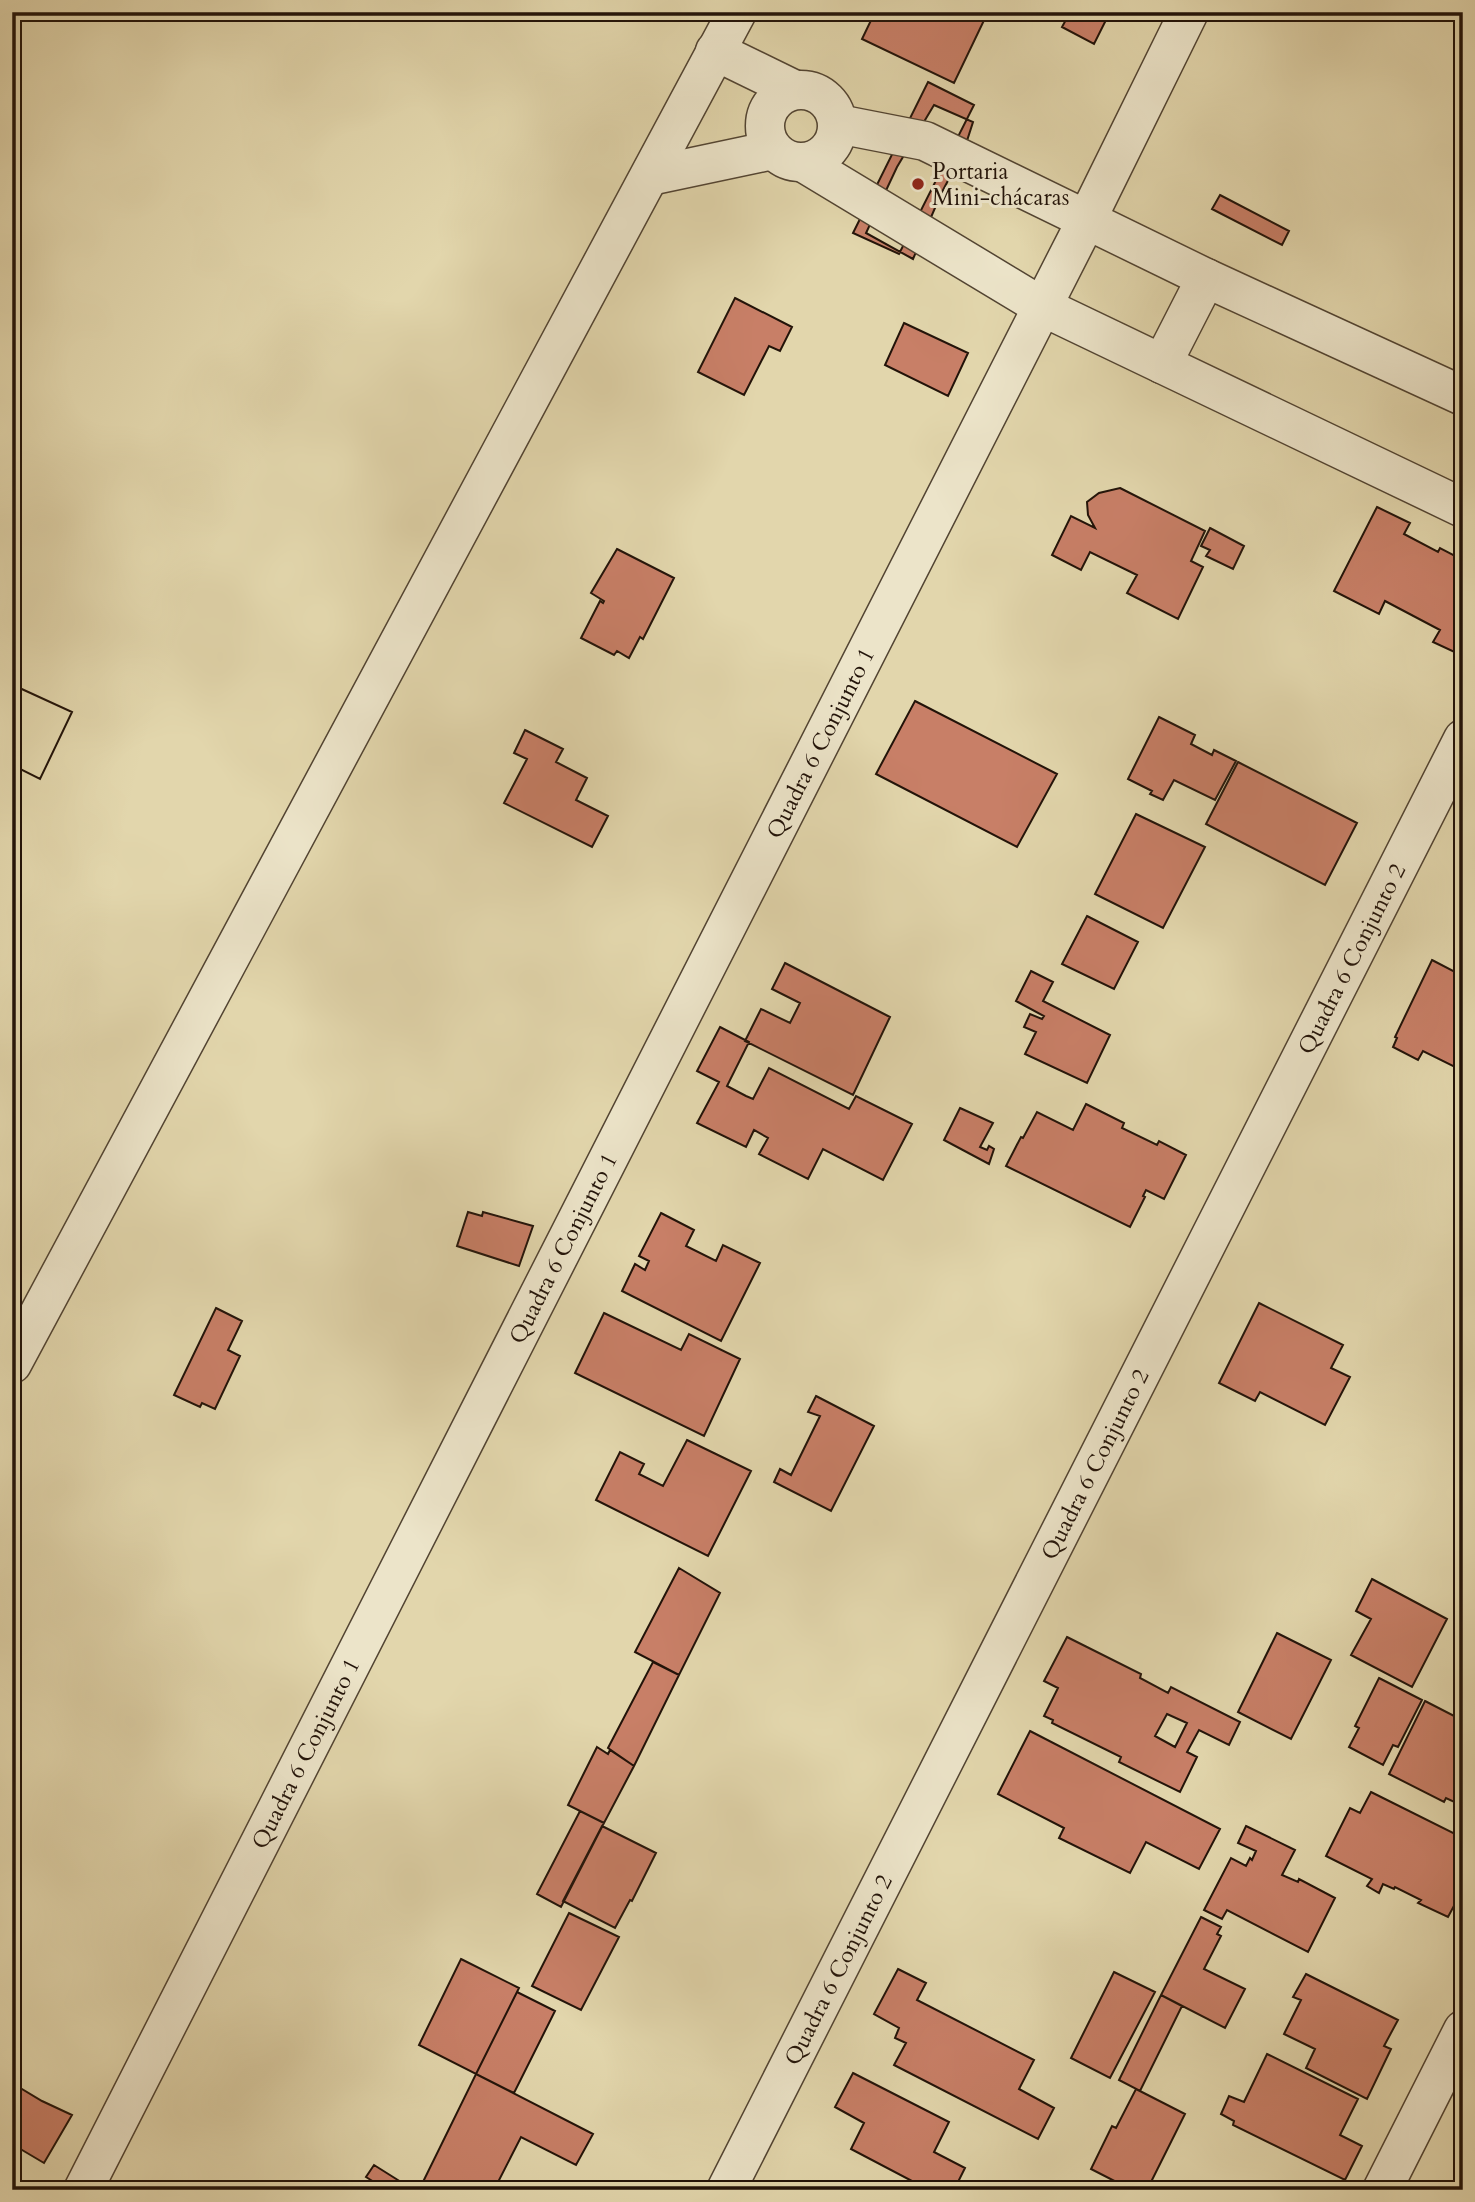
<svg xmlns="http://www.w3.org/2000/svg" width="1475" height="2202" font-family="Cardo,serif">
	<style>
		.building { fill: #c87f67; stroke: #221309; stroke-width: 2; fill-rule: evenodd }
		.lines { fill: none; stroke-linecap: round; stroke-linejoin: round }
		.minor-casing { stroke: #524432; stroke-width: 41 }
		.minor { stroke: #ece4c9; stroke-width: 38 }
		.poi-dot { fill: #8f2418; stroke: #ece4c9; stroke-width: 2.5 }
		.labels { text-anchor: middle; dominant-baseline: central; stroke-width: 6; stroke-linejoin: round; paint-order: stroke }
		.poi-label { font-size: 23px; fill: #221309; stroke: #ece4c9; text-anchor: start }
		.street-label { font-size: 23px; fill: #221309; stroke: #ece4c9 }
	</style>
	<rect width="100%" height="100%" fill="#e2d6ac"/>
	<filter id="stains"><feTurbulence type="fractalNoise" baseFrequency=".00286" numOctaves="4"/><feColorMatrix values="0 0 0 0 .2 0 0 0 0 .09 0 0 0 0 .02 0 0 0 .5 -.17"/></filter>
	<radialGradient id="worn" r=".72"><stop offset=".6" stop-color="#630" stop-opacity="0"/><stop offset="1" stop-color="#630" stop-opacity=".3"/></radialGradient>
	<path class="building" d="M875,12H988L954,83L862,39Z
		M1062,12H1110L1094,44L1062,27L1068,16Z
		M928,82L974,105L899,254L853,233Z
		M934,105L973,122L964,150L941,194L913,259L866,233L897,167Z
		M1220,195L1289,231L1282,245L1212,209Z
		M735,298L792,327L780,351L769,346L744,395L698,372Z
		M904,323L968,353L948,396L885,365Z
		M1120,488L1205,531L1191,561L1203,567L1178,619L1127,593L1137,575L1090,552L1081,570L1052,555L1071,516L1095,528L1088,515L1087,502L1099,493Z
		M1377,507L1410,523L1404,534L1438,552L1440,548L1463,560V656L1433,642L1440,630L1385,601L1379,614L1334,591Z
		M1210,528L1244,546L1233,569L1206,556L1210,550L1201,546Z
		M617,549L674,578L643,639L640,637L629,658L617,651L614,655L581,638L600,601L603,603L604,601L591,593Z
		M13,685L72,712L40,779L12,765Z
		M13,685L72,712L40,779L12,765Z
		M915,701L1057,774L1017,847L876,774Z
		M1159,717L1195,735L1191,744L1212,755L1214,750L1236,761L1215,800L1174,780L1163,800L1150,794L1152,791L1128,779Z
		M525,730L563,749L556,762L587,778L576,800L608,816L592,847L504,803L527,759L514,753Z
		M1238,762L1357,823L1325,885L1206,824Z
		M1136,814L1205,847L1163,928L1095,894Z
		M1087,916L1138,942L1114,989L1062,964Z
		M1432,960L1463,976V1020L1458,1030L1463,1032V1071L1423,1051L1418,1060L1393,1047L1397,1038L1395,1037Z
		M785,963L890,1017L853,1095L745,1041L761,1009L790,1023L800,1003L772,989Z
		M1031,971L1053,982L1043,1001L1110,1035L1087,1083L1025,1054L1036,1032L1024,1027L1030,1014L1042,1019L1044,1016L1016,1001Z
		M720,1027L749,1042L727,1086L746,1096L753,1099L769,1068L849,1109L856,1096L912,1124L883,1180L823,1149L808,1179L759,1154L768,1138L754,1130L746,1147L697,1123L719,1082L697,1071Z
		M1086,1104L1124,1123L1122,1128L1157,1145L1159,1141L1186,1155L1164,1199L1146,1190L1143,1196L1145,1197L1130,1227L1006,1166L1021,1137L1023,1138L1037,1112L1073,1130Z
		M960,1108L993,1123L980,1147L987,1150L989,1146L994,1149L989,1164L944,1140Z
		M468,1212L482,1216L483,1212L533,1226L519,1266L457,1246Z
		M661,1213L694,1230L686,1246L716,1261L723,1245L760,1263L721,1341L622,1291L635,1264L645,1270L649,1261L639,1256Z
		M1259,1303L1343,1345L1331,1368L1350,1377L1325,1425L1260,1392L1255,1401L1219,1383Z
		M216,1308L242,1321L228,1350L240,1356L215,1409L202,1403L200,1407L174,1395Z
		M604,1313L681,1350L689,1334L740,1359L704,1436L575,1373Z
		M816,1396L874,1426L831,1511L774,1482L780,1469L791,1475L820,1416L808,1412Z
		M687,1440L751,1471L708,1556L596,1500L620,1452L644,1464L639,1474L663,1486Z
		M679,1568L720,1593L679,1675L635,1652Z
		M1372,1579L1447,1619L1412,1687L1351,1655L1371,1619L1356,1611Z
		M1277,1633L1331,1660L1291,1739L1238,1712Z
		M1067,1637L1141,1674L1140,1678L1168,1693L1171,1687L1240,1722L1229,1745L1199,1730L1187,1752L1197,1757L1180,1792L1119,1762L1121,1757L1052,1723L1053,1720L1044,1716L1058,1688L1044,1681ZM1167,1714L1187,1723L1175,1747L1155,1736Z
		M653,1662L679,1675L634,1766L608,1748Z
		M1379,1678L1422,1700L1398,1747L1393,1745L1383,1765L1349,1747L1359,1728L1355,1726Z
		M1425,1701L1462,1720L1457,1731L1463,1734V1806L1446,1798L1444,1802L1389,1774Z
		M1030,1731L1220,1829L1199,1869L1146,1842L1130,1873L1059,1838L1064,1828L998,1794Z
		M597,1747L608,1754L610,1750L634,1766L604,1823L568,1805Z
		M1371,1792L1455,1834L1459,1826L1463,1828V1889L1448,1917L1418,1903L1421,1900L1395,1887L1394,1889L1383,1884L1379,1893L1367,1886L1372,1879L1326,1856L1350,1808L1360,1813Z
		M580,1811L604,1823L561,1907L537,1894Z
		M602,1826L656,1853L632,1901L630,1900L615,1928L563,1901Z
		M1246,1826L1295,1850L1282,1875L1298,1882L1299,1879L1335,1898L1308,1952L1227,1910L1222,1919L1204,1910L1231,1858L1246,1866L1250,1858L1252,1860L1256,1851L1238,1843Z
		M569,1913L619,1937L581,2010L532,1986Z
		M1201,1917L1221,1927L1217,1934L1221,1936L1204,1969L1245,1989L1225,2028L1161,1995Z
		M461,1959L519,1988L476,2074L419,2045Z
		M898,1969L926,1983L917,2000L1034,2060L1019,2089L1054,2108L1038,2139L894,2065L906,2043L895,2038L899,2028L874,2014Z
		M1114,1972L1155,1992L1110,2078L1071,2058Z
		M1306,1974L1398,2020L1384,2046L1391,2049L1367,2099L1306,2068L1315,2049L1284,2034L1301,2000L1293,1997Z
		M517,1992L555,2011L514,2093L476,2074Z
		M1161,1995L1182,2006L1140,2091L1119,2080Z
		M1267,2054L1358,2099L1340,2135L1362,2146L1345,2180L1233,2125L1234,2121L1221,2114L1229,2096L1244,2102Z
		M853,2073L949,2122L934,2152L965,2168L954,2190H929L851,2149L864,2123L835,2107Z
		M476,2074L593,2134L576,2165L521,2137L494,2190H419Z
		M12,2083L42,2101L72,2115L44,2163L12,2144Z
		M1136,2089L1185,2114L1147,2190H1132L1091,2169L1112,2126L1116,2128Z
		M374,2165L401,2182L396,2190H387L366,2177Z
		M1463,2170V2190H1453Z"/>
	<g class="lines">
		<g class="minor-casing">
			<g id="minor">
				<path d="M715,51L793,89"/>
				<circle cx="801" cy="126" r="36"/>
				<path d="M838,124L925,141L1206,278L1463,396"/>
				<path d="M804,163L1041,306L1463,508"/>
				<path d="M650,176L773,150"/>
				<path d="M1162,364L1206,278"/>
				<path d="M12,1364L737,12"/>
				<path id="s1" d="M83,2190L1087,219L1189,12"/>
				<path id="s2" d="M726,2190L1463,739"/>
				<path d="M1382,2190L1463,2030"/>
			</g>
		</g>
		<use href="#minor" class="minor"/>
	</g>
	<circle class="poi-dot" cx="918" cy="184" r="7"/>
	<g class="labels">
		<g class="poi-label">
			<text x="932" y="171">Portaria<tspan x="932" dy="26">Mini-chácaras</tspan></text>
		</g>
		<g class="street-label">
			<text stroke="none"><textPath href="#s1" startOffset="1624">Quadra 6 Conjunto 1</textPath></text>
			<text stroke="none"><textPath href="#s2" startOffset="1381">Quadra 6 Conjunto 2</textPath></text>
			<text stroke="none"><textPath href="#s1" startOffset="1057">Quadra 6 Conjunto 1</textPath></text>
			<text stroke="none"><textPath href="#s2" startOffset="814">Quadra 6 Conjunto 2</textPath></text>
			<text stroke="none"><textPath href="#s1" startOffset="490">Quadra 6 Conjunto 1</textPath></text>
			<text stroke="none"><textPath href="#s2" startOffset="247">Quadra 6 Conjunto 2</textPath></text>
		</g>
	</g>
	<rect width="1475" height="2202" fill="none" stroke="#e2d6ac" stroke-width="42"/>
	<rect x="14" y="14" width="1447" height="2174" fill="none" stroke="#221309" stroke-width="3.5"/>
	<rect x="21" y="21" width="1433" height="2160" fill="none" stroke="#221309" stroke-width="2"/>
	<rect width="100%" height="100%" filter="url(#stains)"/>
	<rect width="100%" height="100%" fill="url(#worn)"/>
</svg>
